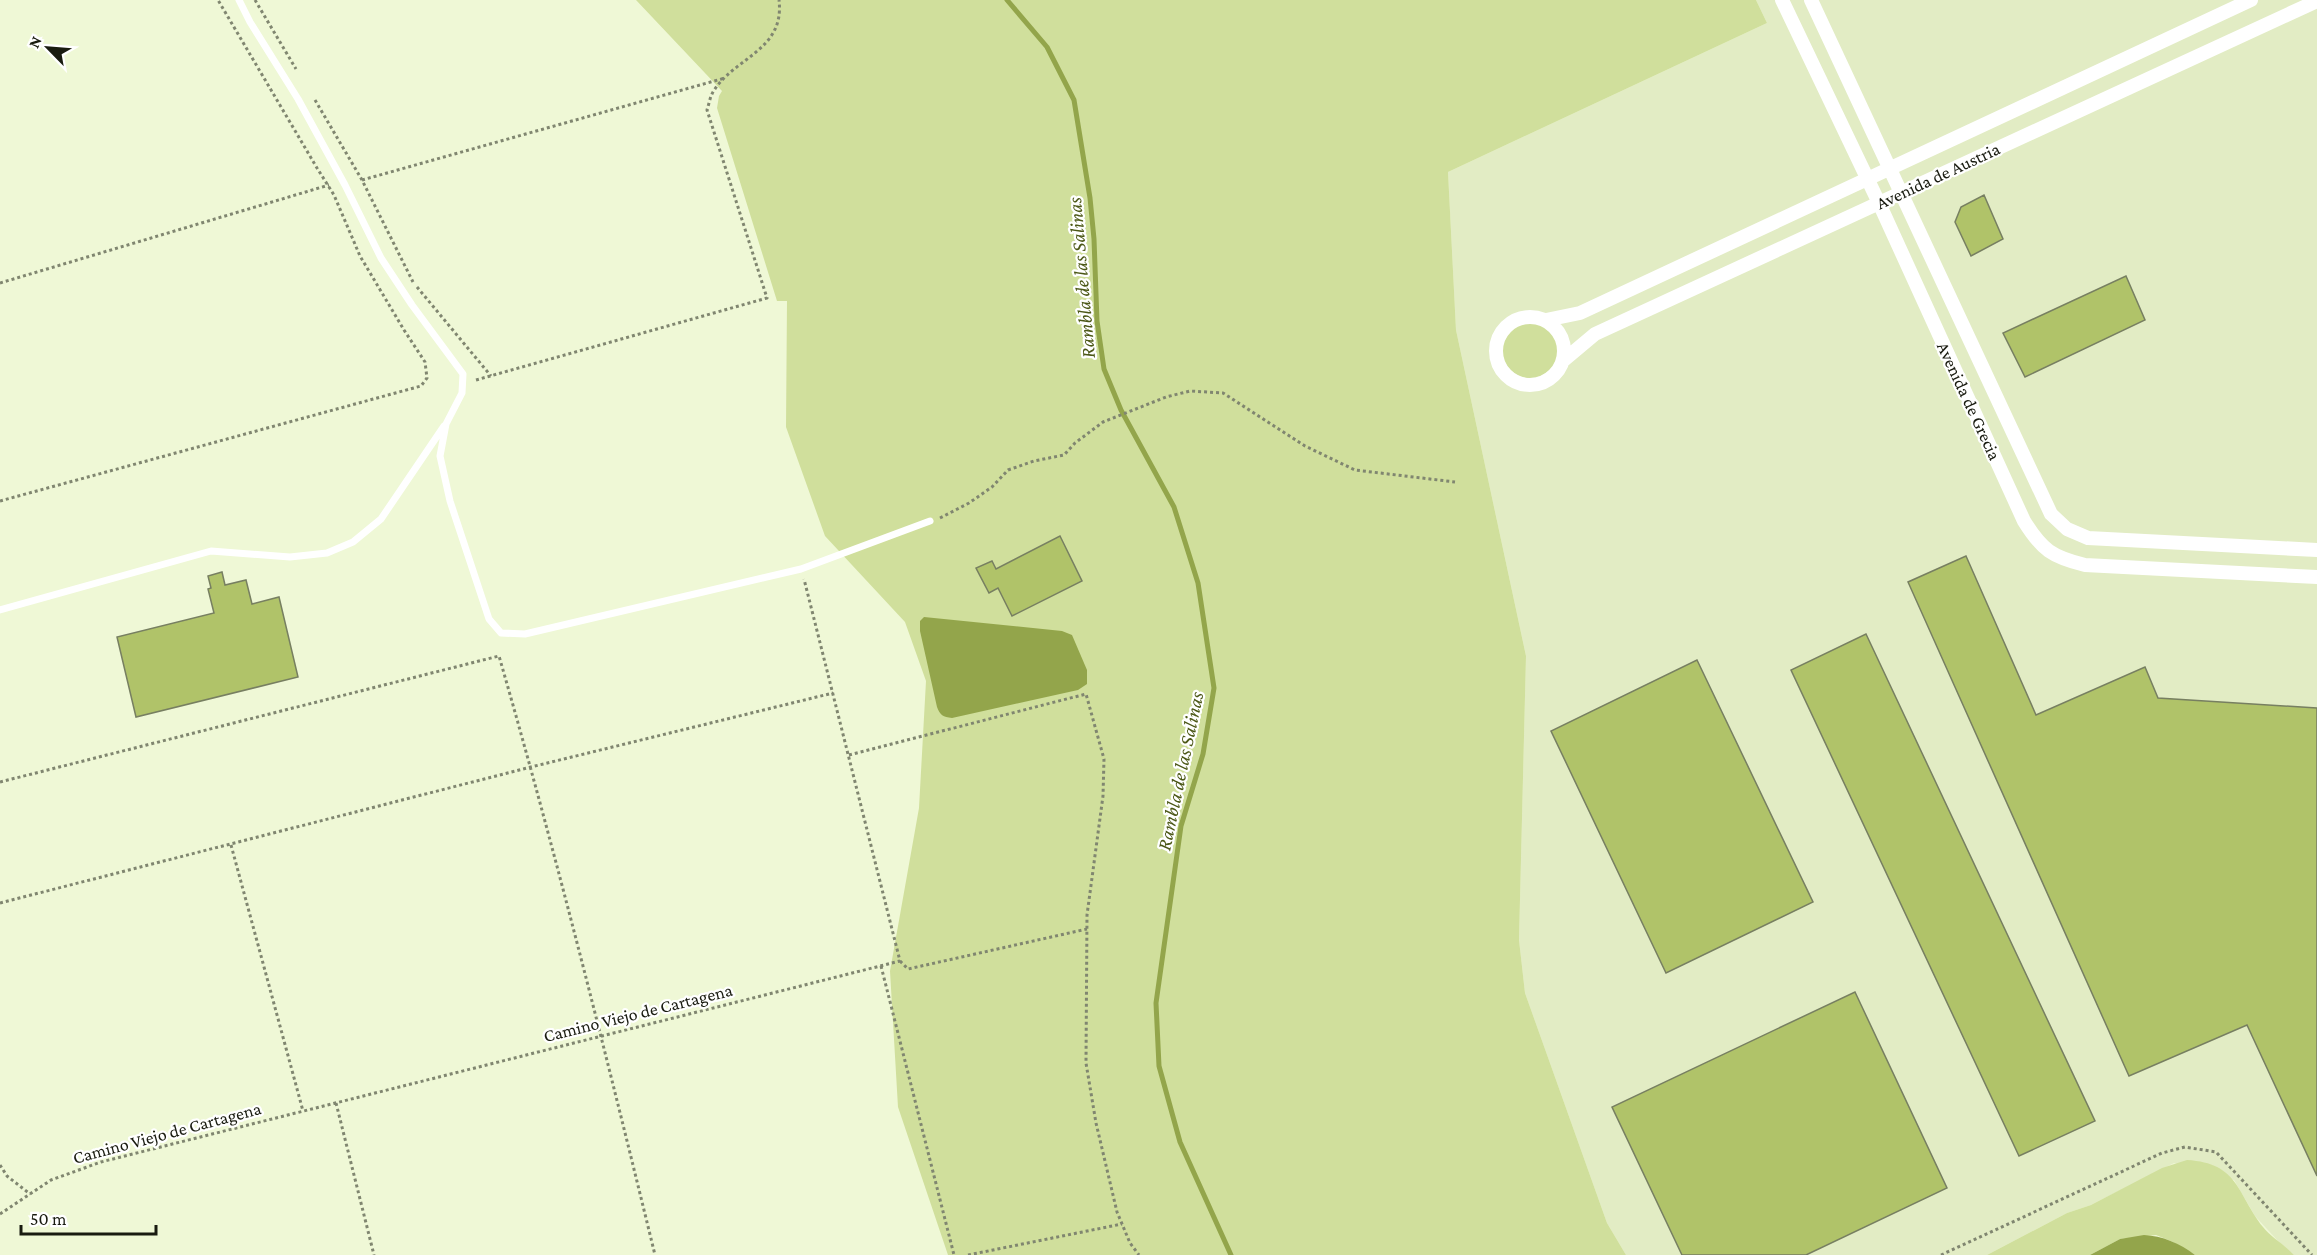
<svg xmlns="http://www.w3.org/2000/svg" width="2317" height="1255" font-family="'Crimson Pro',serif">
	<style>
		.built { fill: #e2ecc4 }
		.green { fill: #d0df9c }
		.water { fill: #93a54b }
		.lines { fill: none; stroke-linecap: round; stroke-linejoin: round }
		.stream { stroke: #93a54b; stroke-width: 5 }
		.building { fill: #b0c369; stroke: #777f61; stroke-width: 1.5 }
		.path { stroke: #808670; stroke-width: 3; stroke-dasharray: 3 3; stroke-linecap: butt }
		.lane { stroke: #fff; stroke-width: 7 }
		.street { stroke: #fff; stroke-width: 14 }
		.labels { text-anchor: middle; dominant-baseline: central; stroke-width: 4.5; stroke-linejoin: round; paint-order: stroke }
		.street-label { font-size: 18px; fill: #191b10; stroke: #fff }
		.water-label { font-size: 20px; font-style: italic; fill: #4c5817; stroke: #fff }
	</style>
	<rect width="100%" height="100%" fill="#eff8d6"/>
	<path class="built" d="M1756,0H2317V1255H2294L2278,1241L2255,1216L2234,1180L2174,1163L2091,1205L2067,1213L1987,1255H1626L1607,1223L1525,993L1519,940L1526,656L1456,330L1448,172L1767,23Z"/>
	<path class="green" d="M636,0H1756L1767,23L1448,172L1456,330L1526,656L1519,940L1525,993L1607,1223L1626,1255H948L898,1107L890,971L919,808L926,681L905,622L825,536L786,427L787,301H777L717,108L719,96L722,91Z
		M1502 350a28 28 0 1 1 56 0a28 28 0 1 1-56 0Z
		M2187,1160C2239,1163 2237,1194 2263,1227C2272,1238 2285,1245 2294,1255H2195L2173,1242L2156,1235L2120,1239L2090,1255H1987L2067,1213L2091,1205L2162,1168Z"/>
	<path class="water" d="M924,617L1062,631L1072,635L1087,670V684L1078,690L952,718C943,717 940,715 937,707L920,631V621Z
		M2144,1235C2162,1236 2180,1243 2195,1255H2090L2120,1239Z"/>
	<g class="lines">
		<path class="stream" d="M1007,0L1047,47L1074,100L1090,198L1094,239L1097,321L1104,369L1121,410L1174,507L1198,583L1214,688L1203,754L1181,826L1156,1003L1159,1066L1180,1142L1231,1255"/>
	</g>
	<path class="building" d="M1984,195L2003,239L1971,256L1955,222L1961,207Z
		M2126,276L2145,320L2025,377L2003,333Z
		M1060,536L1082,581L1012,616L998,588L989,593L976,568L992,561L996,569Z
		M1966,556L2036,715L2145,667L2158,698L2317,708V1176L2247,1025L2129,1076L1908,582Z
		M222,572L225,585L246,580L252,604L279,597L298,677L136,717L117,637L214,613L208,589L211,588L208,576Z
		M1866,634L2095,1121L2019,1156L1791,670Z
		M1697,660L1813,902L1666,973L1551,731Z
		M1855,992L1947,1188L1806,1255H1682L1612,1107Z"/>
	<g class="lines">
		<path class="path" d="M255,0L296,69
			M315,100L362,180L413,282
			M362,180L725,78
			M0,283L329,185
			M417,287L491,376
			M476,380L767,298L707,110C709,104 710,97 713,92C734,57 785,51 779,0
			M0,501L421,386L427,378L425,362L404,330L360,256L334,195L317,168L218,0
			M940,518L969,503L992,487L1008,470L1034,461L1064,455L1075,443L1103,422L1166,397L1190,391L1223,393L1305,446L1355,470L1455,482
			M849,755L1086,694L1104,759L1103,796L1087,915L1086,1063L1096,1123L1117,1212L1130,1243L1139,1255
			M0,782L499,656C556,854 606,1054 655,1255
			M231,845L303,1111
			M0,903L531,767L833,693
			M900,961L908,969L1087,929
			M881,966L954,1255
			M336,1103L374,1255
			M0,1165L7,1176L30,1194
			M0,1214L51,1180L101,1162L900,961L804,579
			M968,1255L1122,1224
			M1941,1255L2162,1153L2185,1147L2216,1152L2312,1255"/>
		<path class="lane" d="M239,0L250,22L298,99L345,185L381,258L412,305L463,374L462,393L446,424L440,456L450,501L489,619L501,633L525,634L801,569L930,521
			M0,610L211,551L290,557L327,553L353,542L381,519L444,426"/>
		<path class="street" d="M1782,0L1879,203L2024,521C2042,550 2052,557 2085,565L2317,577
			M1811,0L2051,514L2067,529L2088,538L2317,550
			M1496 351a34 34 0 1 1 68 0a34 34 0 1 1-68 0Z
			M1546,320L1580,313L2251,0
			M1564,360L1595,334L2317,1"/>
	</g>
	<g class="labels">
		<g class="street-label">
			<text transform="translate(1938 176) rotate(-25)">Avenida de Austria</text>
			<text transform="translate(1969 401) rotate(65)">Avenida de Grecia</text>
			<text transform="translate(638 1013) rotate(-14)">Camino Viejo de Cartagena</text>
			<text transform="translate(167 1133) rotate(-15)">Camino Viejo de Cartagena</text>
		</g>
		<g class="water-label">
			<text transform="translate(1081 278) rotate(-95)">Rambla de las Salinas</text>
			<text transform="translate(1180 771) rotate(-78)">Rambla de las Salinas</text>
		</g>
	</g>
	<g transform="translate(48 48) rotate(295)" stroke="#ffffff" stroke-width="4.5" paint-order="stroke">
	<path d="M0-4.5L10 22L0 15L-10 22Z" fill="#191b10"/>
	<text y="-9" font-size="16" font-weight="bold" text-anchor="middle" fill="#191b10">N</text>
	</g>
	<path d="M21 1225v9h135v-9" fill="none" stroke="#191b10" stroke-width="3"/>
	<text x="30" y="1225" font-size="18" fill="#191b10" stroke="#ffffff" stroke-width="4.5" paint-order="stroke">50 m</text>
</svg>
